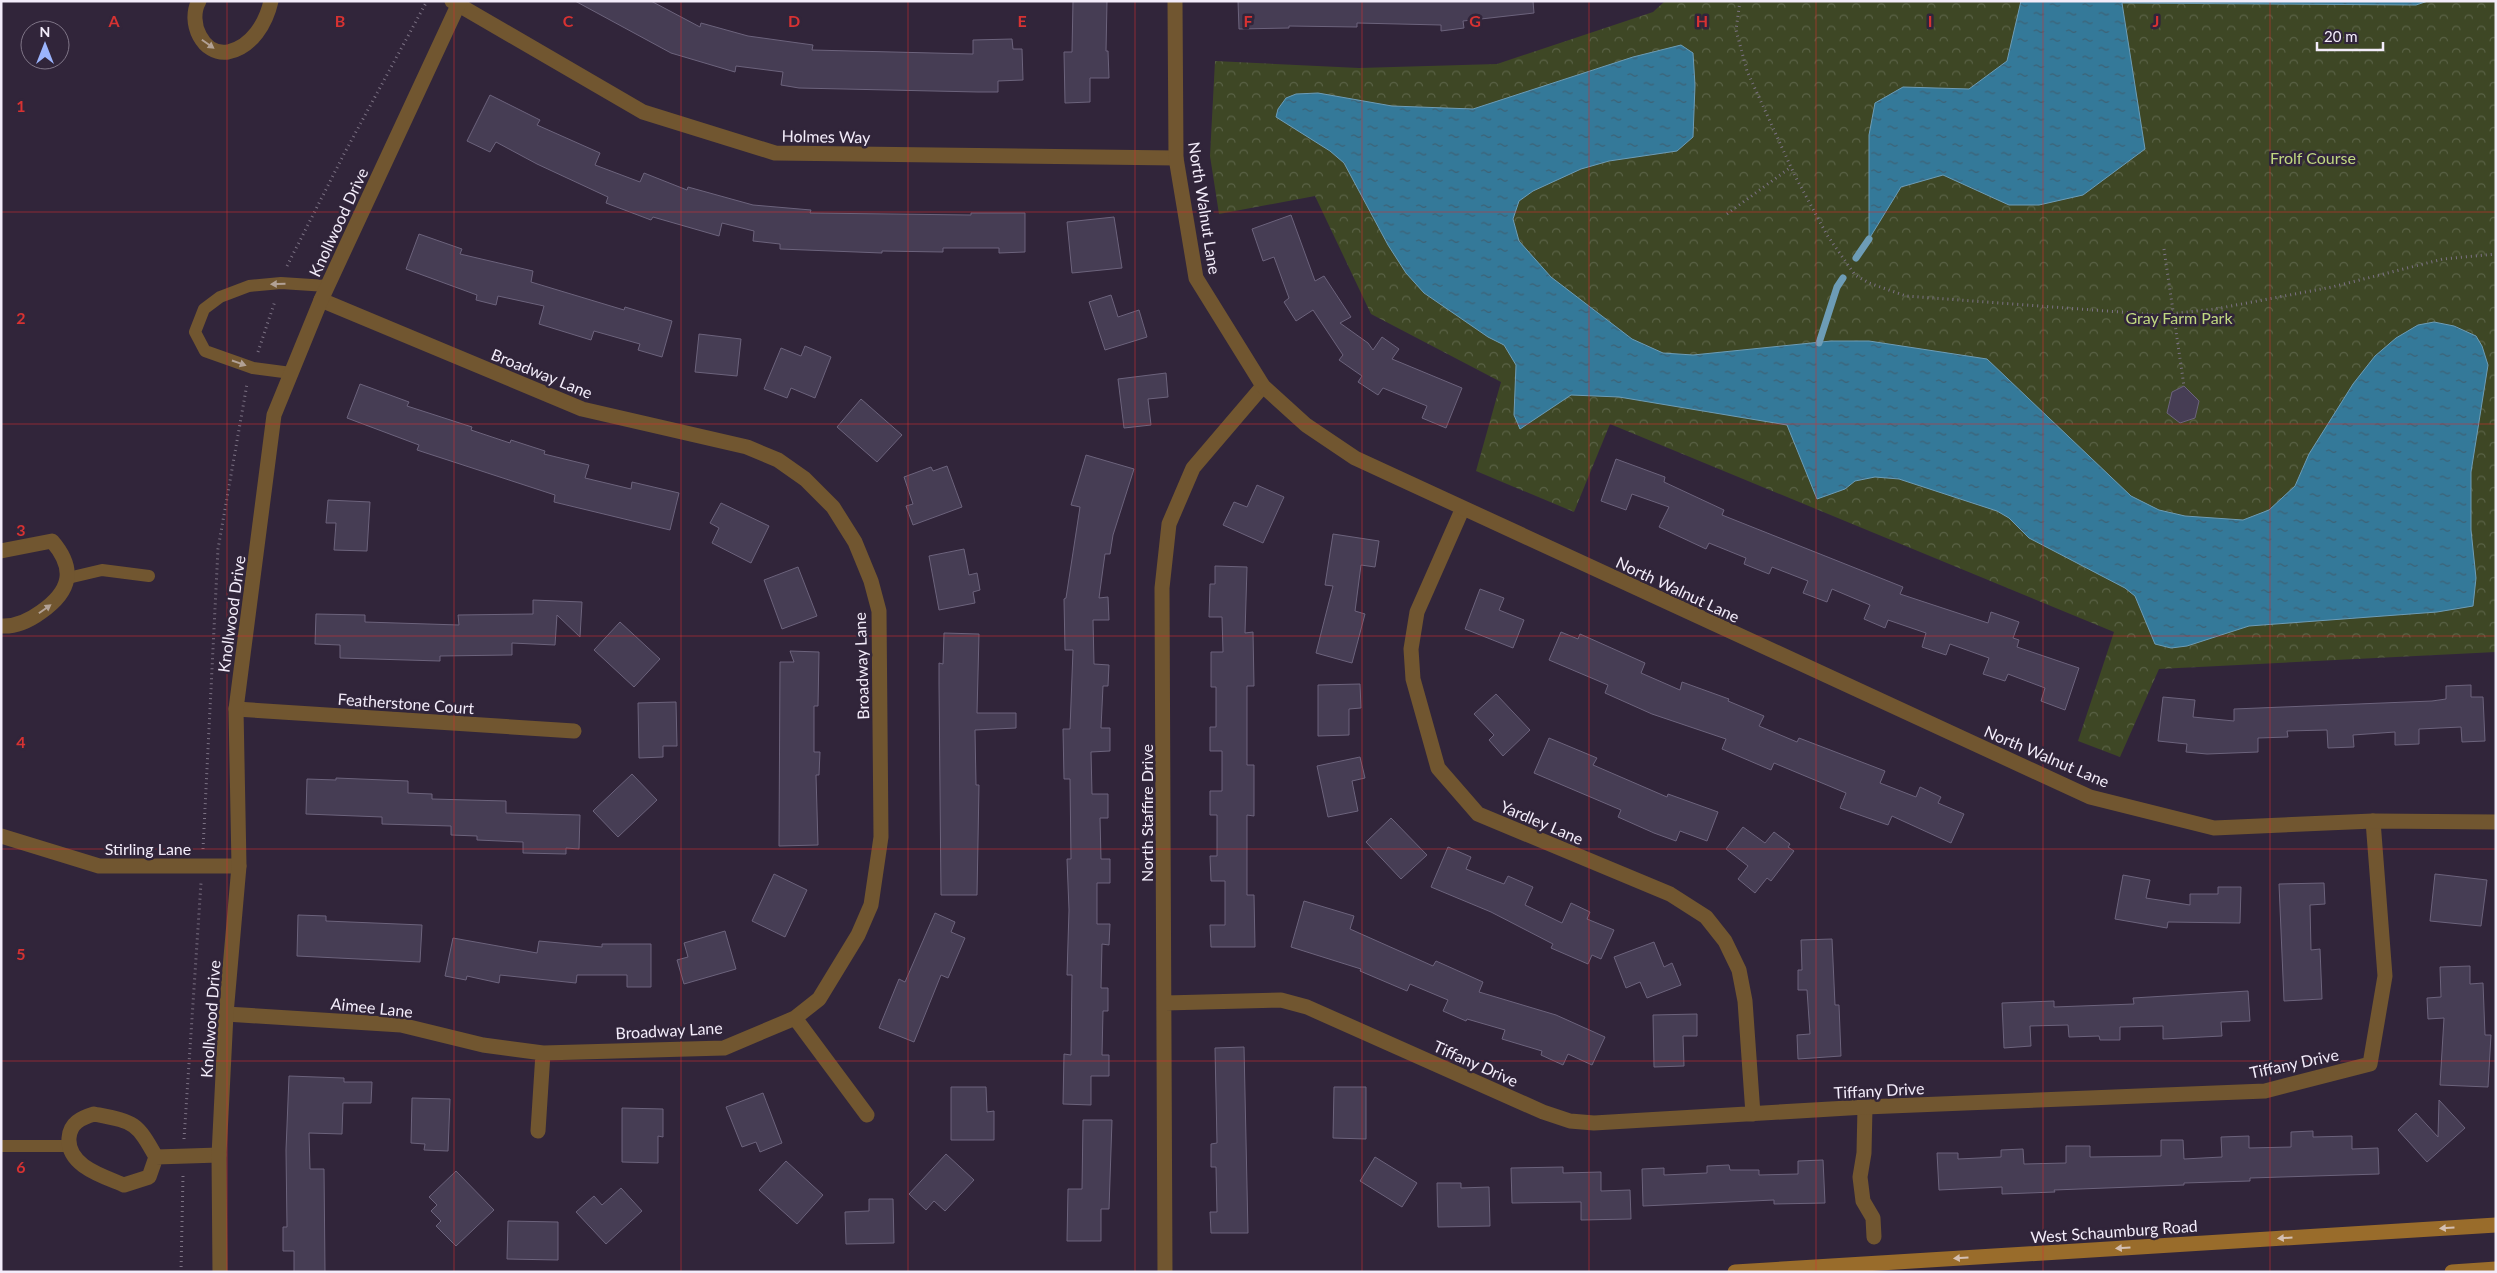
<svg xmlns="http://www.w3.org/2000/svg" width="2497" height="1273" font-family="Lato,sans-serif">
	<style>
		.park { fill: url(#park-crowns) }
		.water { fill: url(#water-ripples); stroke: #6d9cb6 }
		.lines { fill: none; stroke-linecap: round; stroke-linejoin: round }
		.stream { stroke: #6d9cb6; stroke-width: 7 }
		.building { fill: #463d54; stroke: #6c637c }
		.path { stroke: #7c7284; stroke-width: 3; stroke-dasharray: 1 4; stroke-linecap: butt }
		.service { stroke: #715630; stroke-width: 12 }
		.pedestrian { stroke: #715630; stroke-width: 15 }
		.minor { stroke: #715630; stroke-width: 15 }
		.tertiary { stroke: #715630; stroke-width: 15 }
		.secondary { stroke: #996c2b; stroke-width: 15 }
		.oneway { fill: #b2a195 }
		.oneway2 { fill: #d4bfb2 }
		.grid { fill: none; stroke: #d73232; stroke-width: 1; stroke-opacity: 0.55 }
		.labels { text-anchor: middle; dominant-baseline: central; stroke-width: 5; stroke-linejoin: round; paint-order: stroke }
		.street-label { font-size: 16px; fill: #f3ecfa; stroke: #31253a }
		.park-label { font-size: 16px; fill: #c0d881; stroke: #31253a }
		.grid-label { font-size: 16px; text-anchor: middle; font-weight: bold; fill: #d73232; stroke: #31253a; stroke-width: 5; stroke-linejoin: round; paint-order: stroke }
	</style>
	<defs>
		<pattern id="park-crowns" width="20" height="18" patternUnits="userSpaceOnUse" patternTransform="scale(1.25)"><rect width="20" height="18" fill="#3e4725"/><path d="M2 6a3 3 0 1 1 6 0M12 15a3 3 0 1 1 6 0" fill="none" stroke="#5a6246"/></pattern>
		<pattern id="water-ripples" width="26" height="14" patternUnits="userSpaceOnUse" patternTransform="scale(1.25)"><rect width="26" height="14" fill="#347999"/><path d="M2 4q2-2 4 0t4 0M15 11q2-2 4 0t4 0" fill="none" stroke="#3d6276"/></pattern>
	</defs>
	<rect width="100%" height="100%" fill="#31253a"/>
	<path class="park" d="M1665,1H2496V652L2159,669L2120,757L2078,741L2114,632L1610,424L1574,512L1476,471L1501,382L1371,314L1315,196L1219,214L1210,156L1215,61L1359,68L1497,64L1653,12Z"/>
	<path class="water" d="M2021,1H2428L2416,5L2122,3L2145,149L2083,195L2039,205H2009L1943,175L1901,187L1869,239V135L1875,103L1903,87L1969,89L2007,61Z
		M1681,45L1693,53L1695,85L1693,137L1677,151L1609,161L1581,169L1533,191L1519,201L1513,219L1519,241L1551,277L1632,339L1663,353L1693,355L1831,341H1869L1987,359L2131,496L2159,510L2185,516L2243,520L2269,510L2295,486L2309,454L2353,384L2375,356L2396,338L2418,325L2434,322L2454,326L2476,336L2482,346L2488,365L2471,472V530L2476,578L2473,606L2437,612L2249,626L2187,646L2171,648L2155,644L2135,596L2125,588L2029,538L2009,518L1997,511L1899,479L1875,477L1855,481L1845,489L1817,499L1787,425L1619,397L1571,395L1520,429L1514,415L1516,365L1504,345L1488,337L1424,293L1406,273L1388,245L1344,163L1330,151L1276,117L1278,109L1286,98L1296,94L1318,93L1392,106L1473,109L1633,57Z"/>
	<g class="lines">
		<path class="stream" d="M1856,258L1869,239
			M1819,343L1837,287L1843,278"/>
	</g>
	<path class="building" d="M575,1H651L700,27L701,23L748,36L813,45L812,50L973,54V40L1012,39L1013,49H1022L1023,80L998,81V92H978L799,88L781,85L783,72L736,66L735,72L671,53Z
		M1073,1H1107L1106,51H1108L1109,78H1090V102L1065,103L1064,52H1072Z
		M1238,1H1533L1534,13L1463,21L1464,28L1441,31V25L1357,23V27L1289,26V28L1239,29Z
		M490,95L540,120L537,125L600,153L595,165L640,182L644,173L687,190L688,187L753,205L811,210L810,213L971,215V213H1025V252L999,253V248H943V252L882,251V253L780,249V244L753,241L754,231L722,223L719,236L653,217L651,220L606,203L608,197L537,164L496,142L490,152L467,141Z
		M1291,215L1315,281L1324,276L1351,317L1340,323L1368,343L1373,350L1382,337L1399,349L1392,359L1462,388L1446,428L1422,418L1427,406L1383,388L1378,395L1358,382L1362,376L1339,360L1343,355L1313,310L1296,321L1284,302L1289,298L1274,257L1263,261L1252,229Z
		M1114,217L1122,268L1072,273L1067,222Z
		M419,234L462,249L460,254L533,271L531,282L624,310L625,307L672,321L662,357L638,350L640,344L594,331L591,340L539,324L544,306L498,296L496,305L476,300L477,295L406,269Z
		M1111,295L1118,317L1139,310L1147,337L1105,350L1089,302Z
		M699,334L741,339L737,376L695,372Z
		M805,346L831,357L815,398L791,388L787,398L764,389L781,348L801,356Z
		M1166,373L1168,397L1148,399L1151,425L1124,428L1118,379Z
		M360,384L409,402L407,406L472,427L471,430L510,443L511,440L545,451L544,454L589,465L585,478L631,489L632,482L679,493L670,530L554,502L555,495L417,450L419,445L347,418Z
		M2184,386L2199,401L2195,418L2180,423L2167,413L2172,392Z
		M861,399L902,435L877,462L837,427Z
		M1086,455L1134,469L1113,535L1110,554H1105L1099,598L1108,597L1109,620H1093L1094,664L1109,665L1108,686H1103L1101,728H1110V751L1091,752L1092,794H1108V818H1100L1101,859H1110V883H1097V924H1110L1109,945L1102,944L1101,988H1108V1011H1103L1102,1055H1109V1076H1091V1105L1063,1104L1064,1054L1071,1055L1072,975H1067L1069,910L1067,859H1071L1070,779H1064L1063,729H1070L1073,650H1065L1064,599L1066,598L1080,507L1071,505Z
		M1616,459L1665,477L1664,482L1724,510L1722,515L1903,587L1900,594L1988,623L1991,612L2019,622L2013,638L2019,640L2017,647L2079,668L2065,710L2041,701L2045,688L2008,674L2005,681L1983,674L1989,658L1950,644L1946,655L1922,647L1926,633L1888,620L1885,628L1864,619L1870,605L1832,589L1827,602L1803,593L1808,581L1772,567L1769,574L1744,564L1746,558L1709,543L1706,549L1659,527L1669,507L1632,494L1626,510L1601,501Z
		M947,466L962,507L913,525L906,506L913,504L904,477L931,467L933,471Z
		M1257,485L1284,497L1263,543L1223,525L1234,502L1247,507Z
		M328,500L370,502L367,551L334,550L336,523H326Z
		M721,503L769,526L751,563L712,543L719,528L710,523Z
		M1333,534L1379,541L1375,567L1361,565L1355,611L1365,614L1352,663L1316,653L1333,586L1325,585Z
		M964,549L969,575L977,573L980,590L973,592L975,603L939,610L929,556Z
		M1215,566L1247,567L1245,633L1253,632L1254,686H1247V765H1254V816L1247,815V895H1254L1255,947H1211L1210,925H1225V881H1211L1210,856H1217V815H1210V791H1222V751H1210V727H1216V687H1211V652H1223L1222,617H1209L1210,584H1215Z
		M798,567L817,616L782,629L764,580Z
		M1480,589L1504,598L1499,610L1524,620L1513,648L1465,629Z
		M533,600L582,602L580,637L557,615L555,645L512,643V655L440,656V661L340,658V645L315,644L316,614L365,615V622L459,625L458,615L533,614Z
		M620,622L660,659L634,687L594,650Z
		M1561,632L1578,639L1580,634L1645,663L1641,673L1680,690L1682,682L1729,699L1728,701L1764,716L1759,726L1797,742L1799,738L1885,771L1880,783L1916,797L1920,787L1941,797L1938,803L1964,814L1951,843L1892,816L1888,825L1840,808L1846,793L1774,763L1771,770L1722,749L1726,739L1652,714L1605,693L1608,685L1549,660Z
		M944,633L979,634L977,713H1016V728L975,730L976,785H979L977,895H941L939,684V663L943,664Z
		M790,651L819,652L818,706H814V752H820L819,775H816L818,845L779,846L780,662H794Z
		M1360,684L1361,708L1349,709V735L1318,736V685Z
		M2471,685V697H2483L2485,741L2462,742L2461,727L2419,729V744L2395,745V732L2353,735L2354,747L2328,748L2327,730L2287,731L2288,737L2258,738V752L2207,754L2186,752L2187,744L2158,741L2163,697L2195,700L2193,717L2234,721V709L2432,701L2446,699V686Z
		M1496,694L1530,730L1503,756L1489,740L1494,735L1474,714Z
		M676,702L677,746H663V757L639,758L638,703Z
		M1549,738L1597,758L1593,765L1667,797L1668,794L1718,812L1707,841L1680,831L1676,841L1654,833L1618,817L1621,810L1534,773Z
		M1360,757L1365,778L1352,781L1358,811L1328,817L1317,766Z
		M632,774L657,800L618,837L593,811Z
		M336,778L408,781V793L432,794V799L506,801V813L580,815L579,849L566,848V854L523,853V842L477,840V836L451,835V826L382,824V817L306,814L307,779L336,780Z
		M1391,818L1427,855L1401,879L1366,842Z
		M1743,827L1765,843L1774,832L1790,844L1788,847L1794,851L1771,881L1767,878L1755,893L1738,879L1748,866L1726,849Z
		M1448,847L1471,857L1466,869L1504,884L1508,876L1533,887L1525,905L1562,923L1571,903L1590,912L1587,919L1614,930L1601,959L1592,955L1588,964L1551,948L1553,944L1491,912L1431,887Z
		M774,874L807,890L785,937L752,921Z
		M2435,874L2487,880L2481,926L2430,921Z
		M2123,875L2150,880L2146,898L2190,905V894H2218V887H2241L2240,923L2168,922L2167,928L2115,919Z
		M2324,883L2325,904L2310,905L2311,950L2320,949L2322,999L2284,1001L2279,884Z
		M1304,901L1354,916L1350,929L1433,966L1436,961L1483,982L1479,992L1556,1015L1605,1037L1592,1065L1568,1054L1563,1065L1541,1055L1542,1051L1502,1039L1505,1030L1467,1019L1466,1021L1443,1011L1448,1000L1410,984L1407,991L1360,971L1361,969L1291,947Z
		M935,913L955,922L951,932L965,938L948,978L941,975L914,1042L879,1028L899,979L905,982Z
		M298,915L326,916V921L422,925L420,962L297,956Z
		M725,931L736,969L684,984L677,960L688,957L684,943Z
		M453,938L537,953L539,941L602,947V944H651V987H627V975H577L576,983L500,975L499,983L467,976L466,980L445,976Z
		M1832,939L1835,1005H1839L1841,1056L1798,1059L1797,1035L1810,1034L1807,990H1798V970H1802L1801,940Z
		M1654,942L1664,967L1672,963L1681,985L1647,998L1640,982L1626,988L1614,957Z
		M2470,966V984L2483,983L2485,1035H2491L2488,1087L2440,1085L2444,1018L2428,1019L2427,998L2441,997L2440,967Z
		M2248,991L2250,1021L2221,1022L2222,1036L2163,1039V1026L2120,1027V1040H2100L2099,1036L2069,1037L2068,1025L2030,1026L2031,1046L2004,1048L2002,1003L2054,1001V1007L2134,1004L2133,998Z
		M1697,1014V1036H1683L1684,1066L1654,1067L1653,1015Z
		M1244,1047L1248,1233H1211L1210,1212H1217L1216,1167H1211V1144L1217,1143L1215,1048Z
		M289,1076L344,1078V1082H372L371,1103H343L342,1134L309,1133L310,1169H324L325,1272H294V1251H283V1227H287L286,1150Z
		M951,1087H986L987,1112L994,1111V1140H951Z
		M1334,1087H1366V1139L1333,1138Z
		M763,1093L782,1143L760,1152L756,1142L742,1147L726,1107Z
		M412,1098L450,1099L448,1151L424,1150L425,1144L411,1143Z
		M2439,1100L2465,1128L2427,1162L2398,1130L2416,1113L2438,1137Z
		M622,1108L663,1109V1137L658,1136V1163L622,1162Z
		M1083,1120H1112L1109,1209H1101V1241H1067L1068,1189H1082Z
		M2313,1131V1137L2352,1136V1149L2378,1148L2379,1174L2250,1178V1181L2184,1183V1185L2054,1190L2055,1192L2002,1194V1187L1939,1190L1937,1153H1958V1159L2001,1157V1150L2023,1149L2024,1164L2066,1163V1146H2090V1157L2161,1156V1140H2183L2184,1159L2222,1157L2221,1137L2249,1136V1148L2291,1147V1132Z
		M946,1154L974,1180L945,1211L934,1201L926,1210L909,1194Z
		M1375,1157L1417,1183L1402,1207L1360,1181Z
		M1823,1160L1825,1203L1774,1204V1200L1643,1206L1642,1169L1664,1168V1175L1707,1173V1166L1729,1165L1730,1170H1759V1175L1798,1174V1161Z
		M786,1161L823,1195L797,1224L759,1190Z
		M1563,1167V1173L1601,1172V1191L1630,1190L1631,1219L1581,1220V1202L1512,1203L1511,1168Z
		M456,1171L494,1210L456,1246L436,1226L441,1221L431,1211L437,1205L429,1197Z
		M1437,1183H1461V1188L1489,1187L1490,1226L1438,1227Z
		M621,1188L642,1211L606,1244L576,1212L594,1196L602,1205Z
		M869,1199H893L894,1243L846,1244L845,1212L869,1211Z
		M508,1221L558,1222V1260L507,1259Z"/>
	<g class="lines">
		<path class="path" d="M1740,1L1736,30L1747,71L1795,176L1827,235L1855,275L1869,283L1906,296L2160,315L2215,309L2332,287L2443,259L2496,254
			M1727,214L1791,167
			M2164,249L2184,386
			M287,266L344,154L427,1
			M258,352L275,301
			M203,849L218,549L247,384
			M184,1139L201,883
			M181,1272L183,1175"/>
		<path class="service" d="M291,373L253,368L205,351L195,332L204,309L220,297L249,286L281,283L327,286
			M68,578L102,570L149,576
			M1,1146H68"/>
		<path class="pedestrian" d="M1865,1107L1864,1153L1860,1177L1863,1201L1873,1218L1874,1237"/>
		<path class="minor" d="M199,1C187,22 203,56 228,52C252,47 266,23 271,1
			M452,1L643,112L775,153L1176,158
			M1462,510L1417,612L1411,649L1413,679L1438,768L1478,814L1670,894L1706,917L1725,941L1739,970L1745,1001L1753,1114
			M1,551L52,541C76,569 71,591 41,612C30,620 15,627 1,626
			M236,709L574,731
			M1,836L99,866H239
			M1165,1003L1281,1000L1307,1007L1543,1112L1570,1121L1594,1123L1865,1107L2265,1091L2370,1064L2385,976L2373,821
			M226,1014L401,1025L483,1045L543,1053L724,1048L795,1018L819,999L858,935L871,905L881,837L879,611L871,581L855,542L833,507L805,479L778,460L747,447L582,409L321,300
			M795,1018L867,1115
			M94,1114C134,1122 136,1121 156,1157L149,1177L124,1185C103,1176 67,1166 69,1138C70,1123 81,1118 94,1114Z
			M538,1131L543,1053
			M156,1157L219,1155
			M1165,1272L1162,588L1169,524L1193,468L1263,386"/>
		<path class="tertiary" d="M1175,1L1176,158L1196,278L1263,386L1306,425L1355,458L2090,797L2214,828L2373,821L2496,822
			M220,1272L219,1155L226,1014L239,866L236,709L274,415L321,300L460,1"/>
		<path class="secondary" d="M1735,1272L2496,1225
			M2452,1272L2496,1269"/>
	</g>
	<defs><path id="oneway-solid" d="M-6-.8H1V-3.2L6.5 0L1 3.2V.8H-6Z" transform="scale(1.25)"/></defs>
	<g class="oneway">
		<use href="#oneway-solid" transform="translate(208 44) rotate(35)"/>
		<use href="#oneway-solid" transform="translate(278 284) rotate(179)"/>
		<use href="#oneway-solid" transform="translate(239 363) rotate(19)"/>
		<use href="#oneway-solid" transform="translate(45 609) rotate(-35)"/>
	</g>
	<g class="oneway2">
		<use href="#oneway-solid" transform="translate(2447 1228) rotate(176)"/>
		<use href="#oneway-solid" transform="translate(2285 1238) rotate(176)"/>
		<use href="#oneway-solid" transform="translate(2123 1248) rotate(176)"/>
		<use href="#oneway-solid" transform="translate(1961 1258) rotate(176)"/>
	</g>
	<path class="grid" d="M227,1V1272M454,1V1272M681,1V1272M908,1V1272M1135,1V1272M1362,1V1272M1589,1V1272M1816,1V1272M2043,1V1272M2270,1V1272M1,212H2496M1,424H2496M1,636H2496M1,849H2496M1,1061H2496"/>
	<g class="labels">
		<g class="street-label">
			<text transform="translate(826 136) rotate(1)">Holmes Way</text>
			<text transform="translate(1205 208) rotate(81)">North Walnut Lane</text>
			<text transform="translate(338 222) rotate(-65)">Knollwood Drive</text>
			<text transform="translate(542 373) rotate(22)">Broadway Lane</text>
			<text transform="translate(1678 589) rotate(25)">North Walnut Lane</text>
			<text transform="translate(231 614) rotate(-82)">Knollwood Drive</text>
			<text transform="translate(861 666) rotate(-92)">Broadway Lane</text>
			<text transform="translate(406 703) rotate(4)">Featherstone Court</text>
			<text transform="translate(2047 756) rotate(23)">North Walnut Lane</text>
			<text transform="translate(1146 813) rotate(-90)">North Staffire Drive</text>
			<text transform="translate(1542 822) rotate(23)">Yardley Lane</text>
			<text x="148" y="848">Stirling Lane</text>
			<text transform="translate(372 1007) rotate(6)">Aimee Lane</text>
			<text transform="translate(210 1019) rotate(-86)">Knollwood Drive</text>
			<text transform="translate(669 1030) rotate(-3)">Broadway Lane</text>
			<text transform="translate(1476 1063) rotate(24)">Tiffany Drive</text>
			<text transform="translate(2294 1063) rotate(-12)">Tiffany Drive</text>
			<text transform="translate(1879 1090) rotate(-3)">Tiffany Drive</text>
			<text transform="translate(2114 1231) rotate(-4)">West Schaumburg Road</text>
		</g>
		<g class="park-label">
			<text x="2313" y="157">Frolf Course</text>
			<text x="2179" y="317">Gray Farm Park</text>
		</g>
	</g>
	<g class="grid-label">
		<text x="114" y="27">A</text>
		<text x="340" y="27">B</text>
		<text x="568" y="27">C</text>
		<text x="794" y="27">D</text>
		<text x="1022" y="27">E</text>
		<text x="1248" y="27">F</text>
		<text x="1475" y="27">G</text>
		<text x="1702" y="27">H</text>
		<text x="1930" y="27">I</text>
		<text x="2156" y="27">J</text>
		<text x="21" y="112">1</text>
		<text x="21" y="324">2</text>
		<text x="21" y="536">3</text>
		<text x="21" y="748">4</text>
		<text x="21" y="960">5</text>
		<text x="21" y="1173">6</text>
	</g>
	<rect width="2497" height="1273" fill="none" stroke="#f3ecfa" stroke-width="5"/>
	<g transform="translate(45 45)"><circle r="24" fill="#31253a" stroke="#7f7587"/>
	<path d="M0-4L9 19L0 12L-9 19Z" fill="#9bb4fd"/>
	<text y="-8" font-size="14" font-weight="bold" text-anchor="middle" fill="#f3ecfa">N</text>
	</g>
	<path d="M2317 42v8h66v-8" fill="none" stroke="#f3ecfa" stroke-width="2.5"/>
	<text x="2324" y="42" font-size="15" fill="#f3ecfa" stroke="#31253a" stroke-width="4" paint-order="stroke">20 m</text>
</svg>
